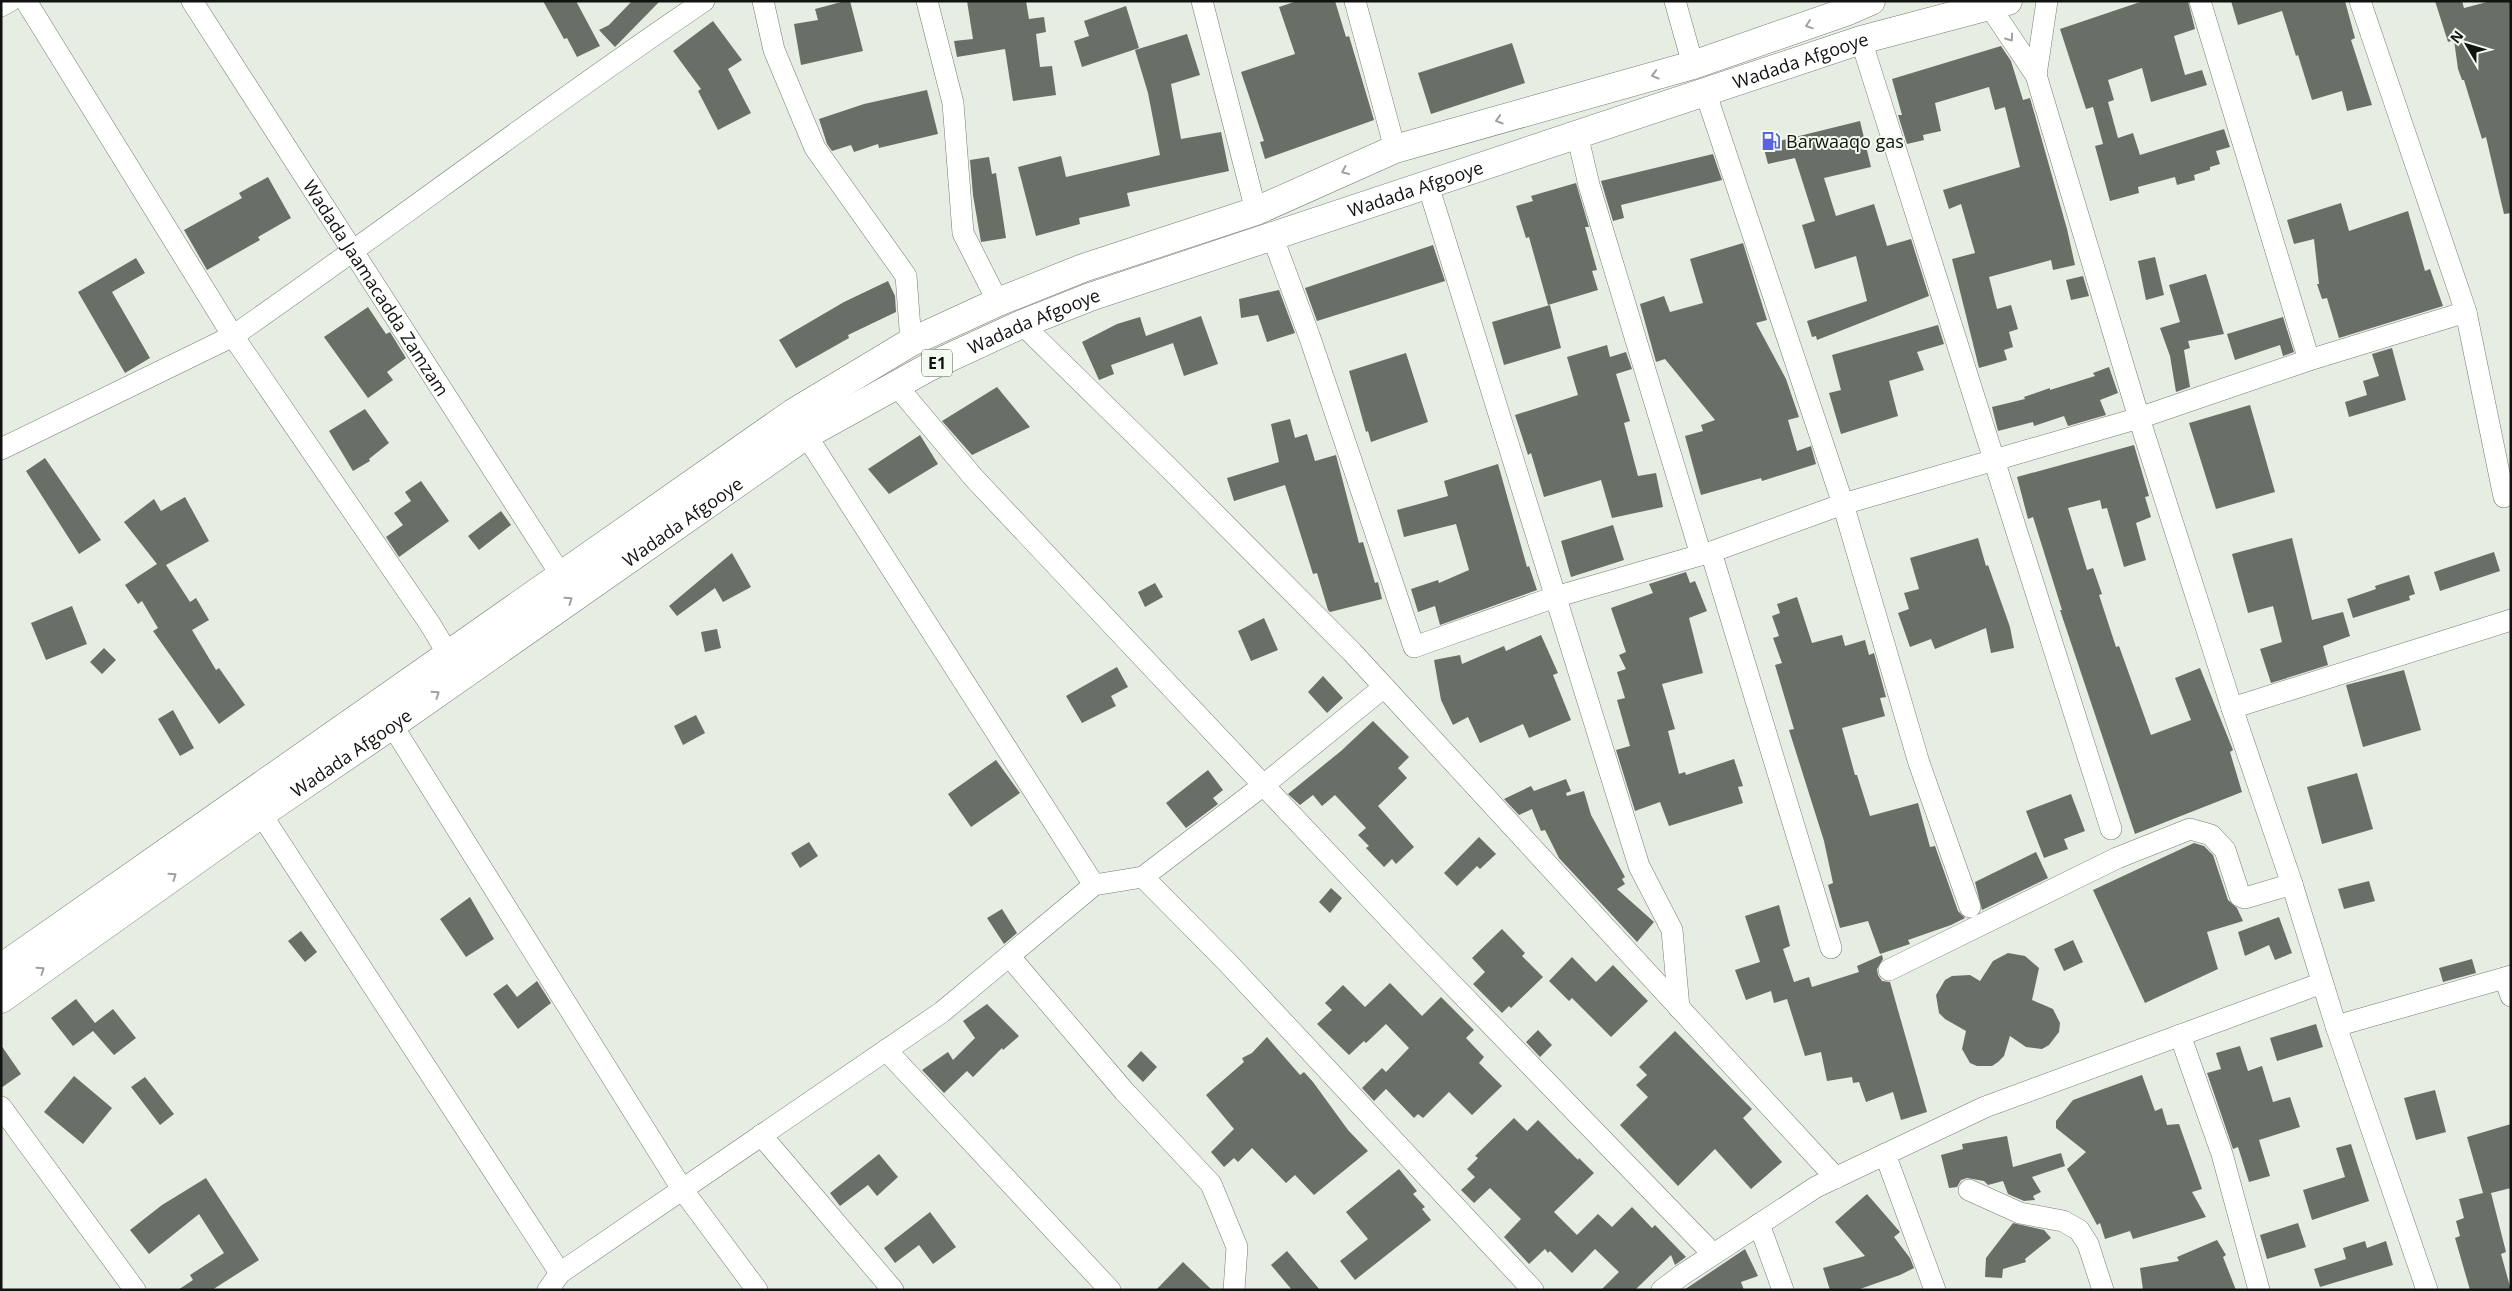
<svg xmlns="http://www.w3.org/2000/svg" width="2512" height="1291" font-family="'Open Sans',sans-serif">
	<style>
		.building { fill: #696f66 }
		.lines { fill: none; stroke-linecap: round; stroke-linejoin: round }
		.minor-casing { stroke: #767d74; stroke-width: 22 }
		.highway-casing { stroke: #767d74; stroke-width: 29 }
		.minor { stroke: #fff; stroke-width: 21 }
		.highway { stroke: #fff; stroke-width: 28 }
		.oneway { stroke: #9fa19f }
		.labels { text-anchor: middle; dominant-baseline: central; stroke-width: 4; stroke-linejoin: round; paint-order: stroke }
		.shield { fill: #f3fbf0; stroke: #545952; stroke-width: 1 }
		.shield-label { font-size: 16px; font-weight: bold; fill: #10130f }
		.street-label { font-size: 18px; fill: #10130f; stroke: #f3fbf0 }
		.poi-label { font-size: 18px; fill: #10130f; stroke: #f3fbf0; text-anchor: start }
	</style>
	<rect width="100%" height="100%" fill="#e6ede3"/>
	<path class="building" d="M543,1H576L600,46L577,57L567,38L564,39Z
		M632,1H660L615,47L599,30L609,25Z
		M845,1H850L863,51L801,65L794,24L818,20L815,9Z
		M967,1H1026L1029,19L1044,17L1046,32L1036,34L1040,67L1052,66L1056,95L1013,101L1005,49L957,57L954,41L973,39Z
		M1297,1H1335L1346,37L1349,36L1374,120L1265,159L1260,142L1264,141L1241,72L1295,54L1279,7Z
		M2143,1H2188L2195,29L2174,36L2185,75L2202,70L2207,85L2151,102L2142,68L2108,80L2114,100L2108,102L2118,138L2133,133L2140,155L2224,129L2230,147L2216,151L2220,164L2210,167V170L2194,175L2195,180L2177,185L2175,177L2138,187L2139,193L2110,201L2095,146L2103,144L2093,107L2086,109L2060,29Z
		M2231,1H2345L2355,38L2351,40L2372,105L2347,111L2342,91L2312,100L2298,55L2296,56L2282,11L2238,25Z
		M2435,1H2462L2464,8L2491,1H2511V213L2504,214L2486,137L2482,139L2464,80H2462L2458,69L2454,40L2448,42Z
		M1126,6L1139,48L1082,67L1074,41L1089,36L1084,21Z
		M713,21L742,60L728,69L751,113L718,130L698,91L701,89L673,51Z
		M1187,34L1200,75L1171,84L1181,139L1221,132L1229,171L1127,193L1130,206L1079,218L1080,224L1036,236L1018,167L1061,156L1066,177L1160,155L1148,93L1135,50Z
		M1512,43L1525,83L1431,114L1418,73Z
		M2001,46L2011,61L2023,100L2030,98L2067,229L2075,265L2053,270L2051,260L1989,277L1997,309L2011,305L2018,329L2009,332L2013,347L2004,350L2007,360L1979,368L1952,259L1975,253L1961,204L1949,209L1943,190L2020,167L2005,107L1995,110L1989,87L1935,103L1941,131L1923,135L1924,140L1907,144L1898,115H1902L1892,79Z
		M927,90L938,134L879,148L878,144L854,152L851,145L832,151L827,144L819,119L864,104Z
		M1860,121L1871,167L1824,178L1836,216L1874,204L1887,246L1911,239L1929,296L1817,340L1816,336L1812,337L1807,321L1867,301L1856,256L1815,269L1802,225L1815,221L1795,158L1768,164L1763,145Z
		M1713,154L1722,180L1621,205L1624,218L1613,221L1601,181Z
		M989,157L992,174L996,173L1006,238L981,242L973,195L970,160Z
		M268,177L291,218L258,237L260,240L207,270L184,230L242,198L239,193Z
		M1576,183L1589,227H1585L1597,270L1592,271L1598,290L1548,305L1529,237L1526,238L1516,206L1533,201L1531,196Z
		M2341,203L2349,231L2408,211L2425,271L2430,269L2443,306L2339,338L2327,298L2322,299L2317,284H2319L2314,239L2294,244L2287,220Z
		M1743,243L1767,320L1756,323L1786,379L1799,417L1788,420L1797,451L1811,446L1816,464L1762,481L1761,478L1701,495L1685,436L1703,431L1701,425L1715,420L1665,359L1656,362L1640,304L1664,296L1670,312L1703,303L1690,259Z
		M1433,245L1445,281L1317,321L1305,288Z
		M2155,257L2164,295L2146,300L2138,261Z
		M136,258L145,273L112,292L150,358L125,373L78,292Z
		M2206,274L2224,334L2188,341L2190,348L2184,350L2190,387L2176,392L2170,356L2160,328L2180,322L2169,285Z
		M2083,276L2089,296L2071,300L2066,280Z
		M888,281L895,296L896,312L848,335L849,338L796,368L779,340L844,302Z
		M1279,290L1295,333L1267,342L1258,315L1241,318L1239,299Z
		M1550,305L1561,348L1504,365L1492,322Z
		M368,307L386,334L390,332L406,358L387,372L393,380L368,398L324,337Z
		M1201,316L1218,364L1184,376L1173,343L1111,365L1114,374L1099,380L1082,342L1117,324L1140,317L1146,336Z
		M2283,317L2294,352L2283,356L2280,345L2235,360L2227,334Z
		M1938,325L1944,344L1917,352L1924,370L1889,381L1898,416L1841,434L1829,393L1841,390L1832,355Z
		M1607,345L1610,357L1626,352L1632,369L1616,374L1630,421L1624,423L1638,476L1656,473L1663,507L1612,518L1601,480L1544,497L1531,453L1528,455L1515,415L1578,395L1567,357Z
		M2392,348L2406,400L2349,417L2345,402L2367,395L2363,381L2379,376L2372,354Z
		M1406,353L1428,422L1371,442L1368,431L1366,432L1349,371Z
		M2109,367L2118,393L2100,400L2106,415L2068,426L2064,416L2034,426L2033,422L1998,431L1992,407L2025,399L2024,397L2050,388V390L2095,376L2093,373Z
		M997,387L1030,427L972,455L942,421Z
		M2250,405L2275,492L2216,509L2189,423Z
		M365,409L389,443L369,459L370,461L353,471L329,431Z
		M1290,419L1295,438L1307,434L1315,461L1336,455L1359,543L1363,542L1375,583L1378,582L1382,599L1330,612L1328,610L1317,573L1313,574L1285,485L1234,501L1227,478L1279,462L1271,424Z
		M920,435L938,464L889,494L868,469Z
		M2134,445L2149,496L2145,497L2151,517L2136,523L2146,560L2124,567L2107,508L2102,509L2100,500L2068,508L2087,570L2093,568L2102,594L2099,595L2116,647L2119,646L2151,735L2191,720L2175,678L2200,668L2233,750L2230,752L2242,792L2135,834L2060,610H2062L2033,517L2028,519L2017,477Z
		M45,458L101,540L79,554L26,471Z
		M1498,464L1527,567L1529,566L1537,590L1440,625L1435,606L1418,612L1411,589L1438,580L1439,583L1469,570L1456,524L1404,537L1397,510L1448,496L1444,481Z
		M421,481L449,521L399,557L386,537L403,525L394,513L411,501L405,492Z
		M185,497L209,541L166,565L190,602L196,598L209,620L192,630L216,670L219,668L245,705L219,724L153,631L158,628L142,601L138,604L125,585L157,564L124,522L154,499L161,511Z
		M501,511L511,525L479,550L468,536Z
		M1613,525L1624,560L1571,577L1561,541Z
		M1978,538L1986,566L1988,565L2010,627L2014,648L1991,653L1986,628L1935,649L1931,639L1910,647L1898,613L1909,609L1904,593L1919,589L1910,558Z
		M2292,538L2312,620L2343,612L2350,636L2323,646L2328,665L2271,683L2260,649L2282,642L2273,606L2248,613L2232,554Z
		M2494,552L2500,571L2440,591L2434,572Z
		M732,553L751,587L723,602L715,588L677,616L669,606Z
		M1686,572L1690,583L1695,581L1707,611L1689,618L1703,673L1662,684L1675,729L1668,731L1679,774L1685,772L1686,775L1734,759L1743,786L1738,787L1743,803L1669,826L1660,802L1635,811L1616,750L1630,746L1617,700L1625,698L1617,672L1626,669L1619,655L1626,652L1611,608L1653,593L1649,584Z
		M2409,575L2415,594L2409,596L2410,600L2353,618L2347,599L2376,589L2375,586Z
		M1155,583L1163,597L1145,607L1138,592Z
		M1797,597L1812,643L1842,635L1845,646L1865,640L1869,655L1874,653L1886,697L1880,698L1885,716L1842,728L1855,775H1857L1870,816L1918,803L1930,847L1935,846L1958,911L1965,918L1951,925L1908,940L1910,944L1880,954L1868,921L1840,928L1828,885L1833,883L1824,841L1789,730L1794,729L1775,665L1782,663L1773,638L1779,636L1772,616L1780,613L1777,604Z
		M72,606L87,644L46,660L31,623Z
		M1264,618L1278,650L1251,661L1238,631Z
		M717,629L721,648L705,652L701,632Z
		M1541,635L1558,673L1553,675L1571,720L1529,738L1523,724L1480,743L1468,717L1453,725L1441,700L1434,660L1460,655L1462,664L1504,646L1506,651Z
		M104,648L116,660L102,674L90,662Z
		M1117,667L1128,687L1111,696L1116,706L1082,723L1066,696Z
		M2404,670L2421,730L2363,747L2346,685Z
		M1323,676L1343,698L1327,713L1308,692Z
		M173,710L194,748L180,756L158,719Z
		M696,715L705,733L683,745L674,726Z
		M1373,721L1409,757L1398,768L1407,778L1378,806L1414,847L1396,864L1392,859L1384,867L1366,848L1369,846L1358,835L1366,828L1335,795L1322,806L1313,795L1300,805L1288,794L1341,751Z
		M996,760L1020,793L971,827L948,794Z
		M1208,770L1223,790L1213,798L1218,804L1186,828L1166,803Z
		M2357,773L2373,829L2322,844L2307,787Z
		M1566,779L1571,791L1566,793L1567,796L1584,791L1591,815L1625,877L1622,879L1625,884L1617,889L1654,922L1637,942L1559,858L1545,830L1541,831L1532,809L1519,815L1504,799L1531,786L1534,791Z
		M2071,794L2085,831L2064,839L2068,849L2044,858L2026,811Z
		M1479,837L1496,854L1480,869L1477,866L1457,886L1444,873Z
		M809,842L818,856L800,868L791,853Z
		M2194,843L2204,846L2213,855L2228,900L2237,908L2243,921L2207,932L2218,969L2145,1003L2093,890Z
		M2036,852L2048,878L1982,910L1975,882Z
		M2369,881L2375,901L2344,909L2338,889Z
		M1331,888L1342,898L1330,913L1319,902Z
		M470,897L494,939L466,957L440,919Z
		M1779,905L1790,946L1783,949L1794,982L1809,977L1812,987L1859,972L1857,966L1882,955L1883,959L1877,969L1878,975L1882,981L1890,982L1927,1112L1901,1120L1893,1092L1866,1102L1859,1082L1853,1083L1852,1077L1827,1081L1821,1052L1805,1056L1787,999L1774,1003L1771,991L1746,1000L1735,970L1760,962L1745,916Z
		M1002,909L1017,933L1004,944L987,918Z
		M2279,917L2292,953L2275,960L2269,945L2245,956L2238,932Z
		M1502,929L1525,953L1522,956L1543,977L1511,1008L1509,1006L1502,1013L1473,984L1485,972L1472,958Z
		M301,931L317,952L305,962L288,941Z
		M2073,940L2083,962L2064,971L2054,949Z
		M2008,953L2025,956L2039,968L2032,1000L2053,1009L2060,1023L2059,1032L2049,1045L2042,1049L2026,1047L2010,1036L2004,1056L1998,1062L1992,1066H1977L1970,1063L1962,1049L1966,1031L1945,1019L1939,1013L1936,995L1945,980L1952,976L1970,975L1980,981L1993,961Z
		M1572,957L1596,982L1613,965L1648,1001L1611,1037L1572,998L1569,1001L1549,981Z
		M2472,959L2476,973L2443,982L2439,968Z
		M537,981L551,1003L518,1029L493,994L507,984L517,997Z
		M1390,983L1422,1016L1441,997L1474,1030L1466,1038L1484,1057L1479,1063L1502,1086L1472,1115L1449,1092L1423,1118L1418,1114L1414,1118L1386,1089L1374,1101L1362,1088L1382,1068L1386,1072L1409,1048L1386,1024L1366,1043L1364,1041L1349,1055L1317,1024L1332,1010L1325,1003L1343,985L1365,1007Z
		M76,999L95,1023L113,1009L136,1038L114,1055L93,1031L73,1046L51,1018Z
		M987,1004L1019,1036L1003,1050L1002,1048L973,1077L967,1071L944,1093L922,1070L948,1052L953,1060L975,1038L963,1021Z
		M2316,1024L2323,1047L2277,1061L2270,1038Z
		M1538,1030L1552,1045L1540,1057L1526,1042Z
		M1675,1031L1752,1109L1743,1118L1782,1162L1751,1189L1715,1149L1678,1186L1620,1125L1648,1097L1636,1085L1647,1075L1639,1067Z
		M1267,1037L1300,1075L1304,1072L1313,1082L1348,1130L1368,1151L1314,1195L1295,1175L1286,1183L1252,1148L1238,1162L1234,1158L1224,1167L1211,1152L1234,1129L1206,1095L1244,1062L1242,1058L1252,1053Z
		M1,1045L21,1074L1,1088Z
		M2240,1046L2248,1071L2262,1066L2273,1102L2290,1097L2300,1127L2259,1140L2270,1176L2249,1182L2238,1147L2233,1149L2207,1073L2221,1069L2216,1053Z
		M1141,1051L1157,1067L1143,1082L1127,1066Z
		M2142,1075L2155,1111L2162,1108L2167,1125L2179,1124L2202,1189L2192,1192L2206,1217L2133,1239L2130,1231L2105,1239L2100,1223L2097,1225L2067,1169L2086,1152L2056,1128V1121L2073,1100Z
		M74,1076L112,1108L83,1144L44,1112Z
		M145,1077L174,1114L160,1125L131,1087Z
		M2435,1090L2446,1132L2416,1140L2404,1098Z
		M1514,1118L1527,1131L1538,1120L1578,1160L1579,1158L1594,1173L1554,1212L1577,1235L1598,1214L1612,1227L1632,1207L1652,1228L1655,1225L1686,1257L1675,1265L1671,1255L1635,1290H1601L1619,1272L1595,1249L1572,1273L1550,1251L1548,1253L1545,1249L1529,1264L1504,1237L1521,1219L1490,1188L1474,1203L1461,1190L1475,1177L1467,1169L1478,1158L1475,1156Z
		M2511,1124V1188L2491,1193L2506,1252L2501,1254L2511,1290H2470L2455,1238L2460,1236L2456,1221L2464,1218L2459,1199L2483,1193L2467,1137Z
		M2007,1136L2013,1167L2061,1153L2065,1166L2032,1177L2041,1192L2033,1196L2035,1200L2024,1201L2008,1194L2003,1181L1988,1185L1984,1181L1967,1178L1961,1180L1957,1187L1949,1188L1941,1155L1963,1149L1962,1144Z
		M2351,1144L2369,1201L2312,1220L2303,1190L2345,1177L2336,1148Z
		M879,1154L898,1177L877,1196L868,1185L840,1206L830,1193Z
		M1399,1169L1417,1191L1413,1194L1425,1207L1422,1209L1431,1220L1355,1280L1340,1261L1368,1239L1346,1212Z
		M206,1178L259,1260L212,1290H178L193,1280L190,1275L224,1253L199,1214L149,1254L130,1230L162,1205Z
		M1867,1194L1900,1232L1894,1237L1910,1258L1914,1268L1900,1275L1857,1290H1830L1823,1268L1865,1256L1835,1222Z
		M930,1212L956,1247L933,1264L919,1245L895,1263L884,1248Z
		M2013,1223L2044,1230L2051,1238L2025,1259L2026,1262L2003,1269L2002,1278L1985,1277L1986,1258Z
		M2298,1223L2306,1247L2267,1259L2260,1235Z
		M2217,1240L2226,1255L2223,1257L2236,1290H2143L2140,1268L2179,1261L2177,1257Z
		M2365,1241L2367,1248L2386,1241L2393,1265L2320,1287L2314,1269L2346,1259L2343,1248Z
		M1745,1249L1758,1276L1741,1282L1744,1290H1684Z
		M1287,1251L1320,1290H1292L1271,1265Z
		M1183,1262L1212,1290H1156Z"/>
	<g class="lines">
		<g class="minor-casing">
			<g id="minor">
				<path d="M26,1L233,336C391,226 544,109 704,1"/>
				<path id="s1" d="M192,1L561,575"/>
				<path d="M763,1L774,50L815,148L906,276L911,342"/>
				<path d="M927,1L953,103L963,233L998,302"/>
				<path d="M1202,1L1256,211"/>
				<path d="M1355,1L1395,149"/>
				<path d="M1675,1L1693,65"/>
				<path d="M1986,1L2036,75L2139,418L2232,708L2292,884L2336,1026L2427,1290"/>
				<path d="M2200,1L2309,360"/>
				<path d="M2360,1L2466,312L2504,497"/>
				<path d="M1,6L10,1"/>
				<path d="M1861,40L2111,829"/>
				<path d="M2036,75L2047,1"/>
				<path d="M1705,91L1843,504L1919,763L1970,907"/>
				<path d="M1577,134L1589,185L1701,555"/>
				<path d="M1428,185L1639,866L1672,930L1679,1008"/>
				<path d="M1273,238L1310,338L1414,647L1555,597L1711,552L1843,504L2139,418L2309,360L2466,312"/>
				<path d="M1022,324L1170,469L1352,652L1836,1178"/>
				<path d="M896,385L974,478L1414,945L1713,1254"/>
				<path d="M806,435L1094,885"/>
				<path d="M1,449L233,336L430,624L448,654"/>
				<path d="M1711,552L1831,948"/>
				<path d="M2232,708L2511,620"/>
				<path d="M392,725L682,1189L757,1290"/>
				<path d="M261,814L560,1273"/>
				<path d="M1143,877L1227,962L1533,1290"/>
				<path d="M1009,956L1124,1091L1211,1184L1237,1247L1234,1290"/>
				<path d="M1889,970L2117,858L2190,829L2211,835L2225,850L2240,896L2245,898L2292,884"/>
				<path d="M2505,978L2511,996"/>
				<path d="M2336,1026L2511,976"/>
				<path d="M2180,1035L2222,1154L2259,1290"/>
				<path d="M886,1050L1110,1290"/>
				<path d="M1,1107L135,1290"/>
				<path d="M761,1135L893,1290"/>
				<path d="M1885,1154L1935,1290"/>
				<path d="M1969,1190L2020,1213L2063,1221L2079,1230L2088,1244L2103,1290"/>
				<path d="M1759,1224L1783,1290"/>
				<path d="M548,1290L560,1273L942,1012L1094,885L1143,877L1265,784L1384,687"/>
				<path d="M1662,1290L1682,1275L1816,1187L1985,1107L2322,983"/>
			</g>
		</g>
		<g class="highway-casing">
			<g id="highway">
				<path d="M1,968L793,413L911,342L998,302L1083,268L1256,211L1395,149L1693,65L1848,11L1871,1"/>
				<path id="s2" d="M1,999L261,814L392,725L806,435L929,367L1022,324L1090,297L1861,40L2008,1"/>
			</g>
		</g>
		<use href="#minor" class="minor"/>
		<use href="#highway" class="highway"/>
	</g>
	<defs><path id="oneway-chevron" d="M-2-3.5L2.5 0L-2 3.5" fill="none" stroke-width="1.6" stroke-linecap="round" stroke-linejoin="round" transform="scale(1.25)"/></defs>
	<g class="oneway">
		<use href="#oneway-chevron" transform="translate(1809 25) rotate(161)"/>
		<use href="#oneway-chevron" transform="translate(2010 38) rotate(55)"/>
		<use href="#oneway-chevron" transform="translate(1655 75) rotate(164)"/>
		<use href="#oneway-chevron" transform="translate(1499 120) rotate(164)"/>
		<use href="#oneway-chevron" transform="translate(1345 171) rotate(156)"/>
		<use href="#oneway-chevron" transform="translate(569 600) rotate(-35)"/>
		<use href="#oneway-chevron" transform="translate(436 694) rotate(-35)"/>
		<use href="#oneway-chevron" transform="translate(173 876) rotate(-35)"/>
		<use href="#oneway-chevron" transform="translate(41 970) rotate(-35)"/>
	</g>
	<defs>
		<g id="fuel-bare" transform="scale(1.5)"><path d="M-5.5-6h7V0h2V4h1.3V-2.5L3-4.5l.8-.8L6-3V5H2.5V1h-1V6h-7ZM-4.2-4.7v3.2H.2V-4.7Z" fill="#5a63da" stroke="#f3fbf0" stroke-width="2.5" paint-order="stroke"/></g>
	</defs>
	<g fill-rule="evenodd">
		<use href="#fuel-bare" x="1771" y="141"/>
	</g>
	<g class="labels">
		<rect class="shield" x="922" y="349.5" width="30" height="27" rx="4"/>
		<g class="shield-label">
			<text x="937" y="363">E1</text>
		</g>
		<g class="street-label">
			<text stroke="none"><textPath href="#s2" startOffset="2048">Wadada Afgooye</textPath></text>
			<text stroke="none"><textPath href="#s2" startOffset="1642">Wadada Afgooye</textPath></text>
			<text stroke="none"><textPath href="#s1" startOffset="341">Wadada Jaamacadda Zamzam</textPath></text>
			<text stroke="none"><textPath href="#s2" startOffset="1238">Wadada Afgooye</textPath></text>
			<text stroke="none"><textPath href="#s2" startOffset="832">Wadada Afgooye</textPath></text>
			<text stroke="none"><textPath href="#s2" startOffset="428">Wadada Afgooye</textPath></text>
		</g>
		<g class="poi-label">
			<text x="1786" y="141">Barwaaqo gas</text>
		</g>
	</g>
	<rect width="2512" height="1291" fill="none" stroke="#10130f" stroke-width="5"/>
	<g transform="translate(2467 45) rotate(308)" stroke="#f3fbf0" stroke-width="4" paint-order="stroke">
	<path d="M0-4L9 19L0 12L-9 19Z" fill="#10130f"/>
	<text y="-8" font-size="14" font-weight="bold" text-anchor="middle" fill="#10130f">N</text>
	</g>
</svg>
